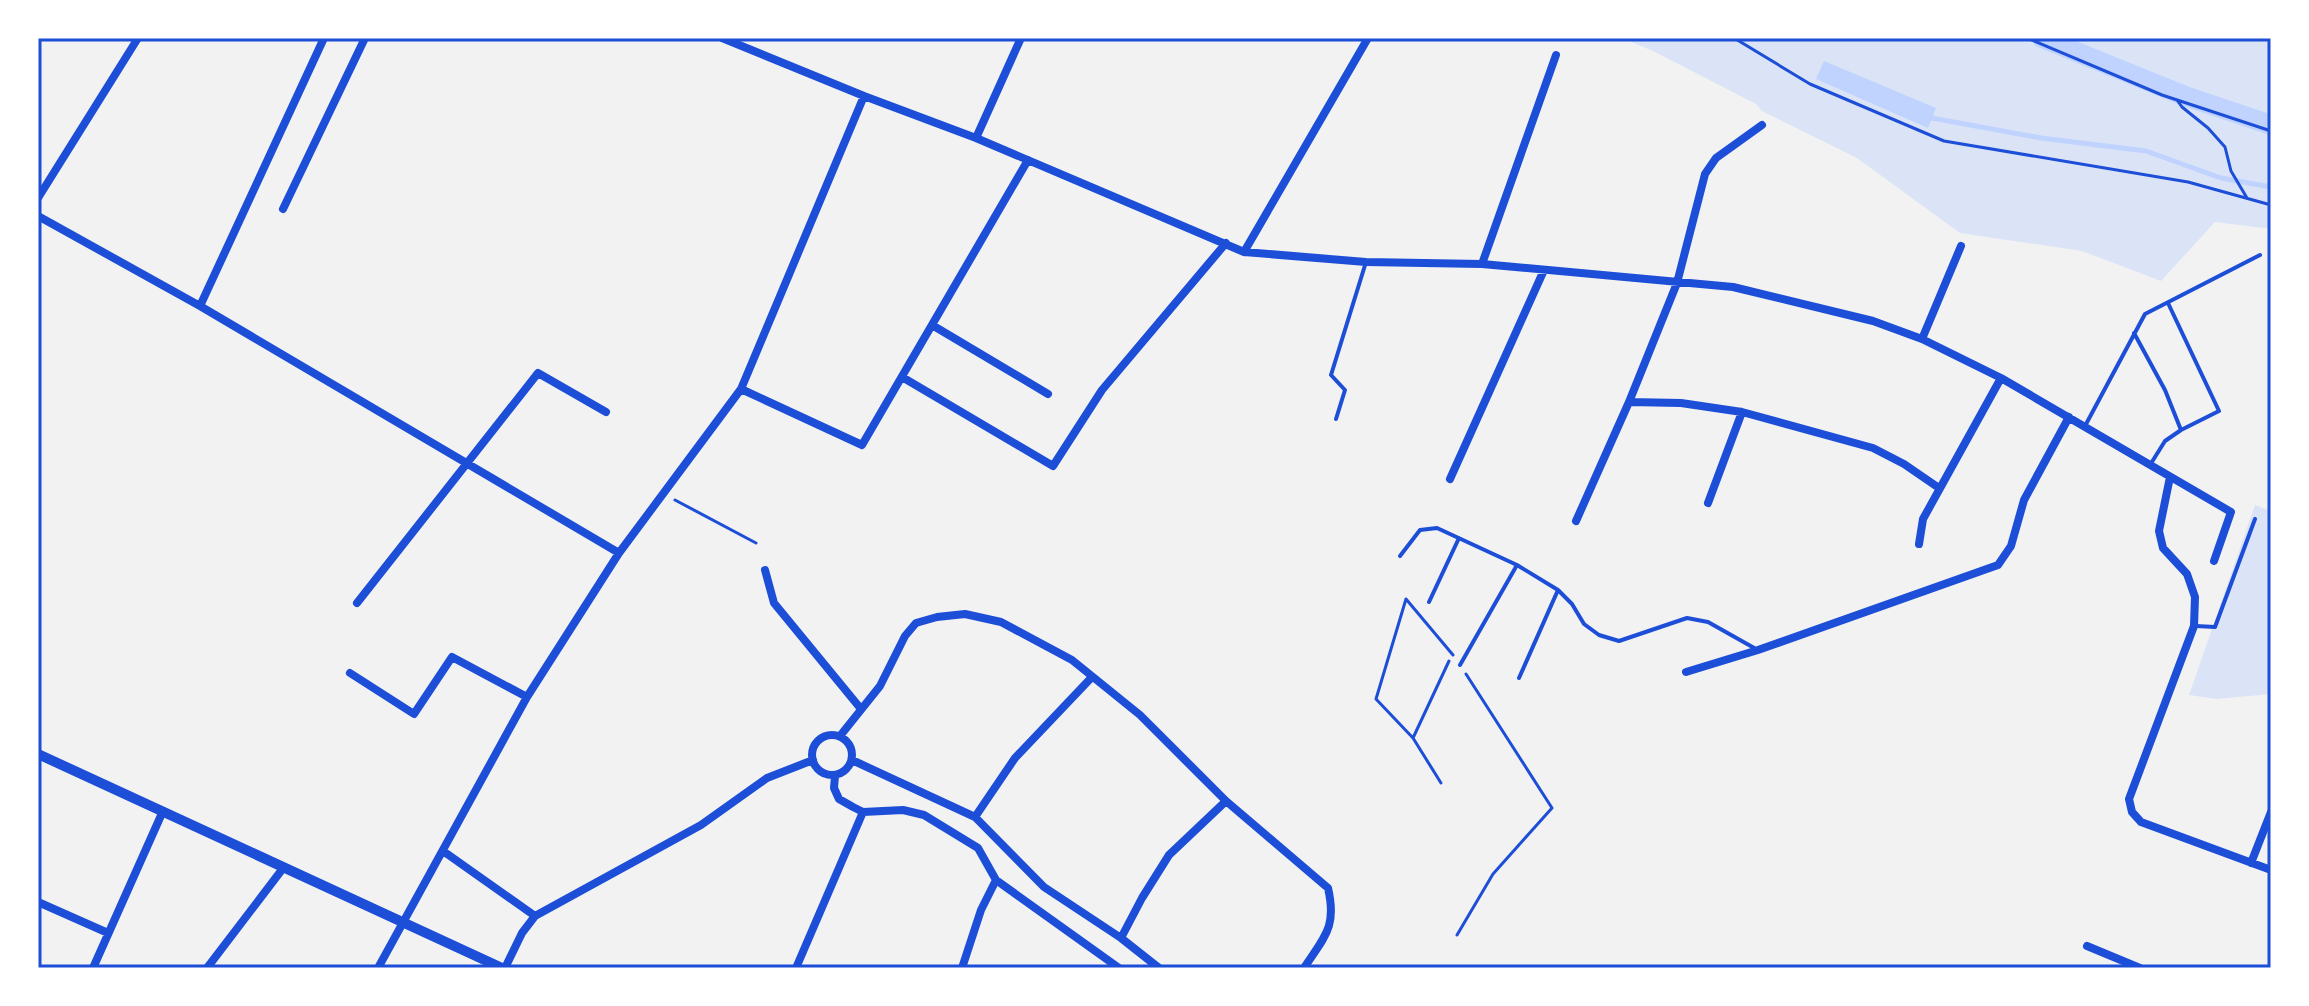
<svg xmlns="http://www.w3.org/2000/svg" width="2309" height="1006" font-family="Raleway,sans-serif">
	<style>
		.green { fill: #dbe4f7 }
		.water { fill: #bfd3fe }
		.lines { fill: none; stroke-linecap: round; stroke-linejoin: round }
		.stream { stroke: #bfd3fe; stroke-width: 5 }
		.canal { stroke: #bfd3fe; stroke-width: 20 }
		.path { stroke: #1d4ed8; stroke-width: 3 }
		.service { stroke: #1d4ed8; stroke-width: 4 }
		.minor { stroke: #1d4ed8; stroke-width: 8 }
		.tertiary { stroke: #1d4ed8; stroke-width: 10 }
		.neatline { fill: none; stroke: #1d4ed8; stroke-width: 3 }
	</style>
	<rect width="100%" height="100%" fill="#f2f2f2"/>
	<path class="green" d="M1622,38H2271V229L2215,222L2161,281L2082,251L1960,233L1857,158L1762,111L1756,104L1653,51Z
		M2255,505L2271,511V694L2217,699L2189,695Z"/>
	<path class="water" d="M1824,61L1936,108L1928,128L1816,79Z"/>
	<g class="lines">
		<path class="stream" d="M1932,118L2041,138L2146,151L2221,178L2271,187"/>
		<path class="canal" d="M2042,38L2185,96L2271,125"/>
		<path class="path" d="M1734,38L1810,84L1944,141L2188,182L2271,205
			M2027,38L2162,95L2271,131
			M2177,100L2182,107L2208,128L2225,147L2231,171L2247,198
			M675,500L756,543
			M1406,599L1453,655
			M1406,599L1376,699L1413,738L1441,783
			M1413,738L1449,661
			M1457,935L1493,874L1552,808L1466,674"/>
		<path class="service" d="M2168,303L2219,411L2181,430
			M2134,333L2165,390L2181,430L2165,441L2150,465
			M1336,419L1345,390L1331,375L1366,262
			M2085,426L2145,314L2260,255
			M1400,556L1420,530L1437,528L1517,565L1558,590L1572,604L1584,624L1599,635L1619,641L1687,618L1708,622L1756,649
			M1429,602L1459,538
			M2196,626L2215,627L2255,519
			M1460,665L1517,565
			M1519,678L1558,590"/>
		<path class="minor" d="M722,38L864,96L976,138L1244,252L1366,262L1482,264L1733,287L1873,321L1922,339L2001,378L2231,512L2214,561
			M976,138L1021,38
			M38,198L138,38
			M283,209L365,38
			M38,216L200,306L619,553
			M1244,252L1368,38
			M1482,264L1556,55
			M200,306L324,38
			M932,325L1048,394
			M1922,339L1961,246
			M902,377L1053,466L1102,390L1226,243
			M741,389L862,445L1028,160
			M1629,402L1681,403L1742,412L1873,448L1904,464L1939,488
			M2170,477L2159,531L2163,548L2187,574L2195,597L2194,626L2129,799L2132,812L2141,822L2271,870
			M1450,479L1544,270
			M1708,503L1742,412
			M1576,521L1629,402L1677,283L1705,174L1716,158L1762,125
			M1919,544L1923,519L2001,378
			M765,570L774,603L861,709
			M357,603L538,373L606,412
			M1686,672L1758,650L1998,565L2011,546L2024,500L2069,417
			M350,673L414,714L452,657L527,697
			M812 755a20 20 0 1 1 40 0a20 20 0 1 1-40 0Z
			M840,736L880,686L905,636L916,623L937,617L965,614L1001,622L1072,660L1140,715L1226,801L1328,888C1337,927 1325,936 1304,968
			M852,760L975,817L1044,887L1121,938L1159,968
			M835,776L834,788L839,799L853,807L863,812L903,810L924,815L978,848L996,880L1119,968
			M975,817L1015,758L1092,677
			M443,851L535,916
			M2251,863L2271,812
			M38,902L108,933
			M1121,938L1142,898L1169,855L1226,801
			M2087,946L2140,968
			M93,968L163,811
			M207,968L284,867
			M378,968L527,697L619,553L741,389L864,96
			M505,968L522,933L535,916L701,825L767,778L813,760
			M796,968L863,812
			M962,968L981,910L996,880"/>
		<path class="tertiary" d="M38,754L502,968"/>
	</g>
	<rect width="2309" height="1006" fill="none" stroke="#ffffff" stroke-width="80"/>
	<rect x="40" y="40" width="2229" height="926" class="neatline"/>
</svg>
